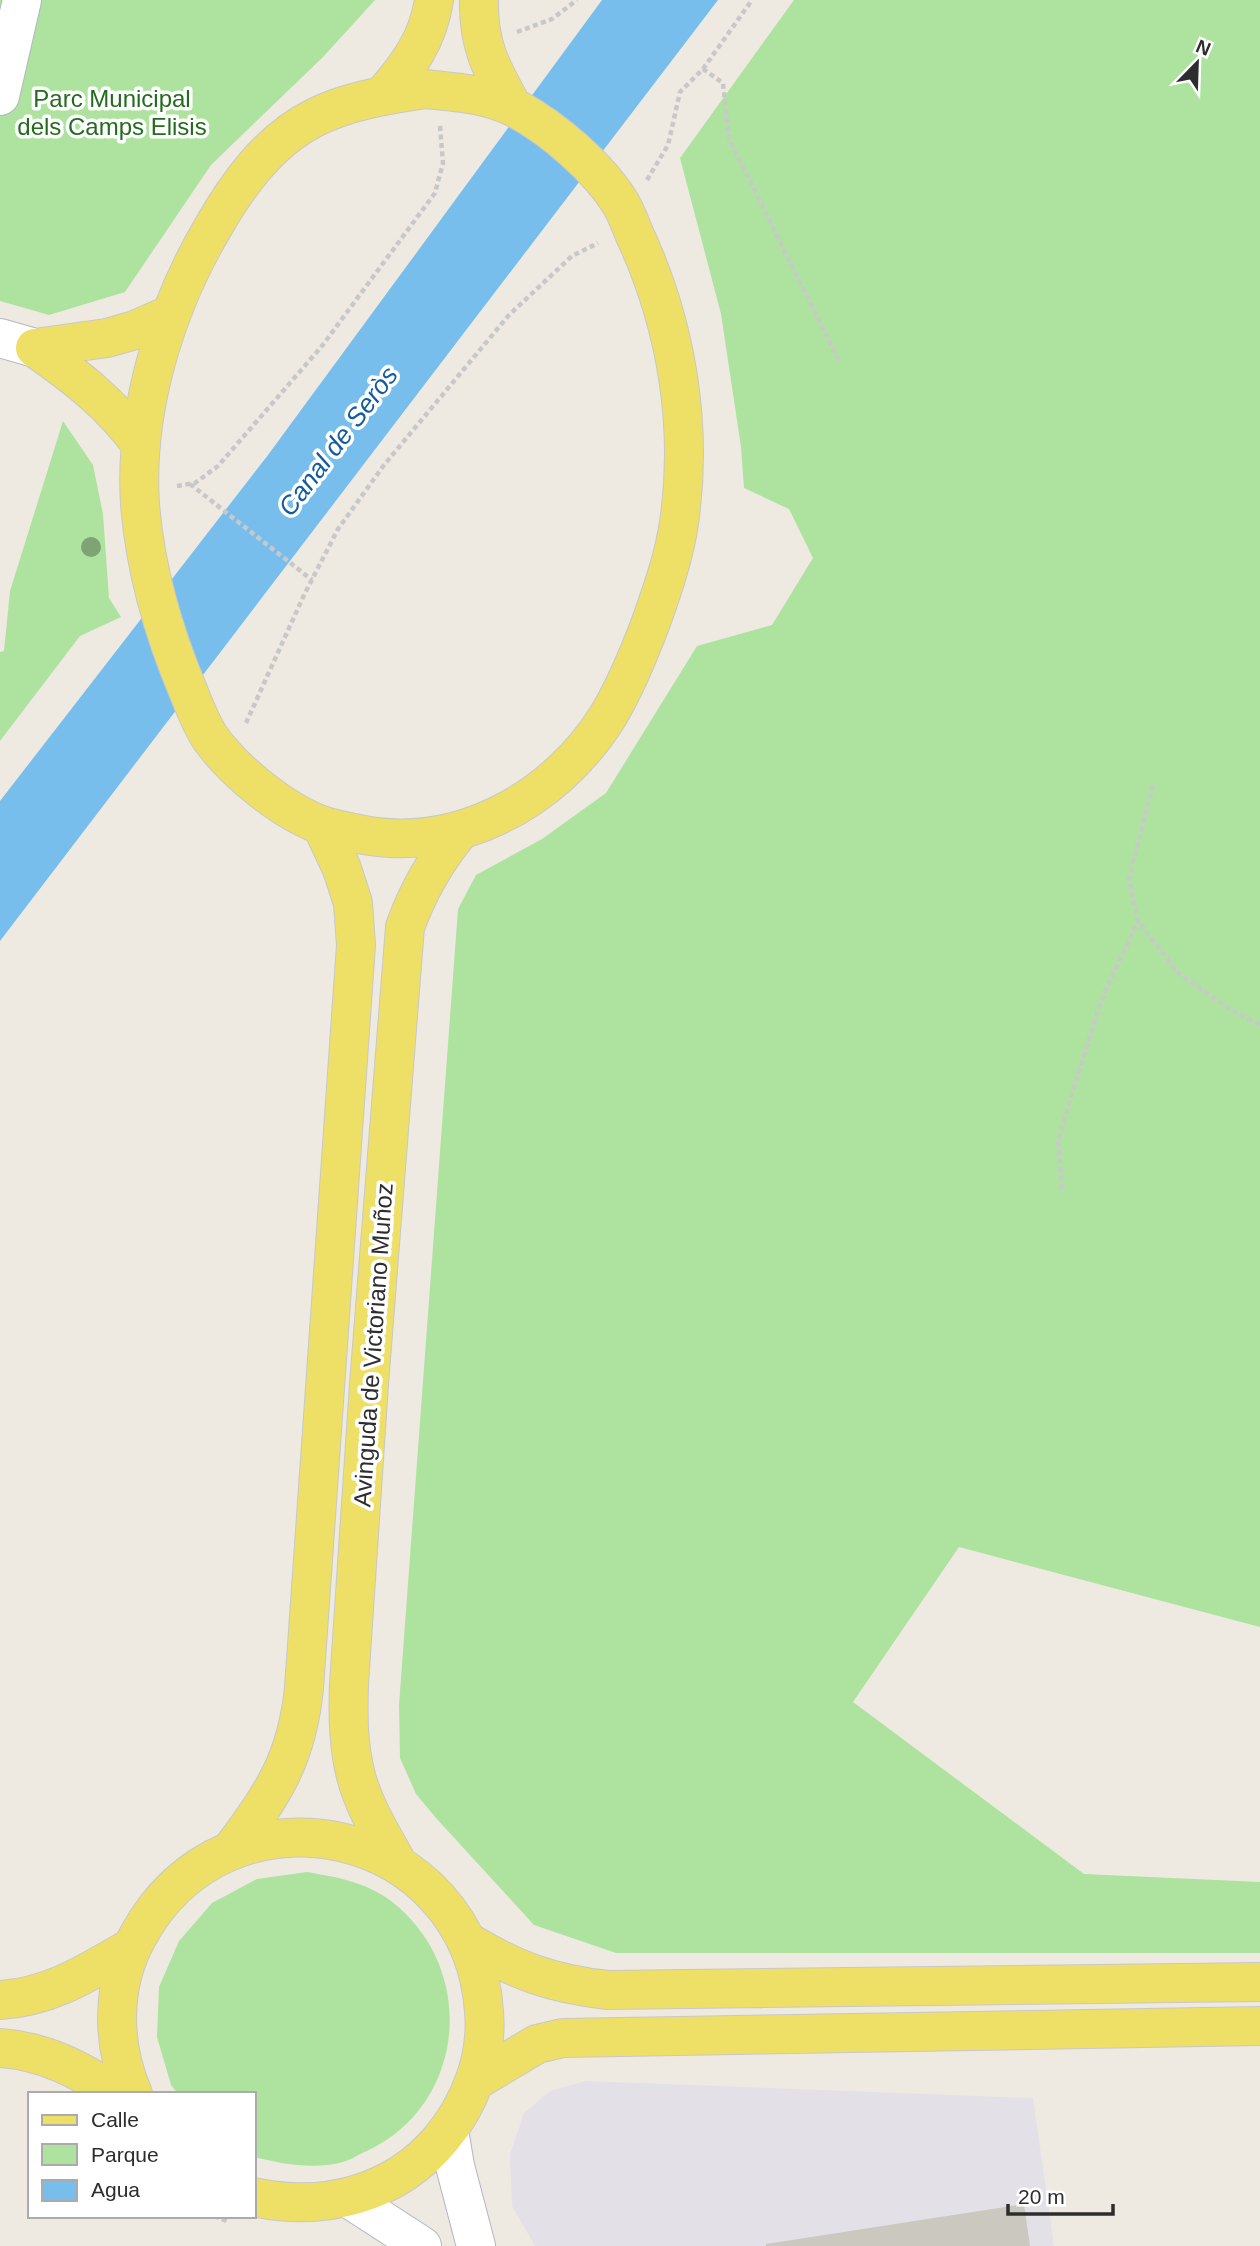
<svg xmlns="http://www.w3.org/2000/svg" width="1260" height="2246" font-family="Arial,sans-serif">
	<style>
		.industrial { fill: #e3e1e7 }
		.green { fill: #ade39f }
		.water { fill: #78beec }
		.building { fill: #cac8bf }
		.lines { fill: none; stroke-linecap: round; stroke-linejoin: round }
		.minor-casing { stroke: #b4b5c0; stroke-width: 40 }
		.major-casing { stroke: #c8c8c8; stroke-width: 40 }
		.path { stroke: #c8c8c8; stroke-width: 4.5; stroke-dasharray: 5 3.5; stroke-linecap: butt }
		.minor { stroke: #fff; stroke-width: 38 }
		.major { stroke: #eee066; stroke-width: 38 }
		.tree { fill: #7ea475 }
		.labels { text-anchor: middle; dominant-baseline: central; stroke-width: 7; stroke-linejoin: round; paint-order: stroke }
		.park-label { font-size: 24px; fill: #236b1d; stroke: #fff }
		.street-label { font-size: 24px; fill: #2d2d2d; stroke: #fff }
		.water-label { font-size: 26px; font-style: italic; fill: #115b9e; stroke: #fff }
	</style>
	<rect width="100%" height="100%" fill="#eeeae1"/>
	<path class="industrial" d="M585,2081L1033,2098L1054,2246H535L512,2206L510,2154L524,2113L550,2091Z"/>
	<path class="green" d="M0,0H375L323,57L211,165L125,292L49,315L0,301Z
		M794,0H1260V1627L959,1547L853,1702L1084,1874L1260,1882V1953H616L534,1925L436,1818L416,1794L400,1758L399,1705L458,909L476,875L542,839L606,793L697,646L772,625L813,558L789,509L744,488L741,447L721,314L680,158Z
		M63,421L93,465L103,514L109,598L121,617L80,636L0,741V652L4,651L10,591Z
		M307,1872C336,1877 366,1882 391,1901C478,1968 467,2104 367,2151C359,2154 351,2160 343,2162C313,2170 283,2164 254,2157V2094H178L171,2085L157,2037L159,1987L179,1941L212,1903L257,1879Z"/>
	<path class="water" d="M602,0H718L0,941V801L268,455Z"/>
	<path class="building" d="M1024,2204L1030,2246H766V2244Z"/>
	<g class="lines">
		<g class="minor-casing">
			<path id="minor" d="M0,96L22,0
				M0,338L35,348
				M449,2130L455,2166L476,2246
				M348,2198L422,2246"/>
		</g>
		<g class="major-casing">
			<path id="major" d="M479,0C478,45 491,68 512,106
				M425,89C455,92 488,94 515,108C553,128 599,168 621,204C628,216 632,230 638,242C677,329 693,428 679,523C674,557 662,591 651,622C639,654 626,686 608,716C555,801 455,856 354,833C344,831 334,829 324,826C284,812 236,773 211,739C202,726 195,708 189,693C164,634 145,568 140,504C134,410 165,309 212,229C237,185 269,140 316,117C350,100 388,95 425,89Z
				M382,96C408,67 428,40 434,0
				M35,348C75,376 112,404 141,445
				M35,348L107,338L135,330L169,315
				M232,1849C273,1794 297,1759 304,1688L356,945L353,903L342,869L322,826
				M397,1863C382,1835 364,1807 356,1776C348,1745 348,1715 349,1684L369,1384L405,927C418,891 435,861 459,832
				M468,1942C517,1971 552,1984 608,1990L1260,1982
				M0,2000C51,1997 89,1972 132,1947
				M0,2048C45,2051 80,2070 117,2094
				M475,2081L537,2044L563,2038L1260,2026
				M133,2094C111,2043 111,1984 138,1936C228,1771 472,1825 484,2012C488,2058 470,2104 441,2139C394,2195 323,2212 254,2197"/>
		</g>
		<path class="path" d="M517,32L552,19L577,0
			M703,69L752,0
			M647,180L668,145L680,92L703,69L723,83L729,139L840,363
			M190,484L312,580
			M177,486L195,483L218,466L322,346L435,193L443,163L440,126
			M246,723L304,595L338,529L384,465L509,315L572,256L598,243
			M1153,785L1129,879L1138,921L1179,974L1233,1011L1260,1025
			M1062,1189L1058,1140L1100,1003L1138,921
			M214,2216L227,2221"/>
		<use href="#minor" class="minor"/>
		<use href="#major" class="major"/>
	</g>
	<circle class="tree" cx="91" cy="547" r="10"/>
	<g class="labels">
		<g class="park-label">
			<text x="112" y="98">Parc Municipal<tspan x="112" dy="28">dels Camps Elisis</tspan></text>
		</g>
		<g class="street-label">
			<text transform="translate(373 1345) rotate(-86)">Avinguda de Victoriano Muñoz</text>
		</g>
		<g class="water-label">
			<text transform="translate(338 441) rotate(-53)">Canal de Seròs</text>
		</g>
	</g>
	<rect x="28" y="2092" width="228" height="126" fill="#ffffff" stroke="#ababab" stroke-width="2"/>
	<rect x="42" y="2115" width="35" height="10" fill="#eee066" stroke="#ababab" stroke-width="2"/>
	<text x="91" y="2127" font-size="21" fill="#2d2d2d">Calle</text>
	<rect x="42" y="2144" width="35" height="21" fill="#ade39f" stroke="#ababab" stroke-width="2"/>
	<text x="91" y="2162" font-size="21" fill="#2d2d2d">Parque</text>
	<rect x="42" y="2180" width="35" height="21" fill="#78beec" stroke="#ababab" stroke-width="2"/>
	<text x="91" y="2197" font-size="21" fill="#2d2d2d">Agua</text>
	<g transform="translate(1197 63) rotate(23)" stroke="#ffffff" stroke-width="5" paint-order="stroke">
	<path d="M0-5L12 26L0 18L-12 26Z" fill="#2d2d2d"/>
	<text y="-10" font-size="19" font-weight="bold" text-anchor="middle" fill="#2d2d2d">N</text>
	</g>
	<path d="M1008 2204v10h105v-10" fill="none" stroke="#2d2d2d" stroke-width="3.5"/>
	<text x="1018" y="2204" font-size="21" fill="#2d2d2d" stroke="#ffffff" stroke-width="5" paint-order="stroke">20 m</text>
</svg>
